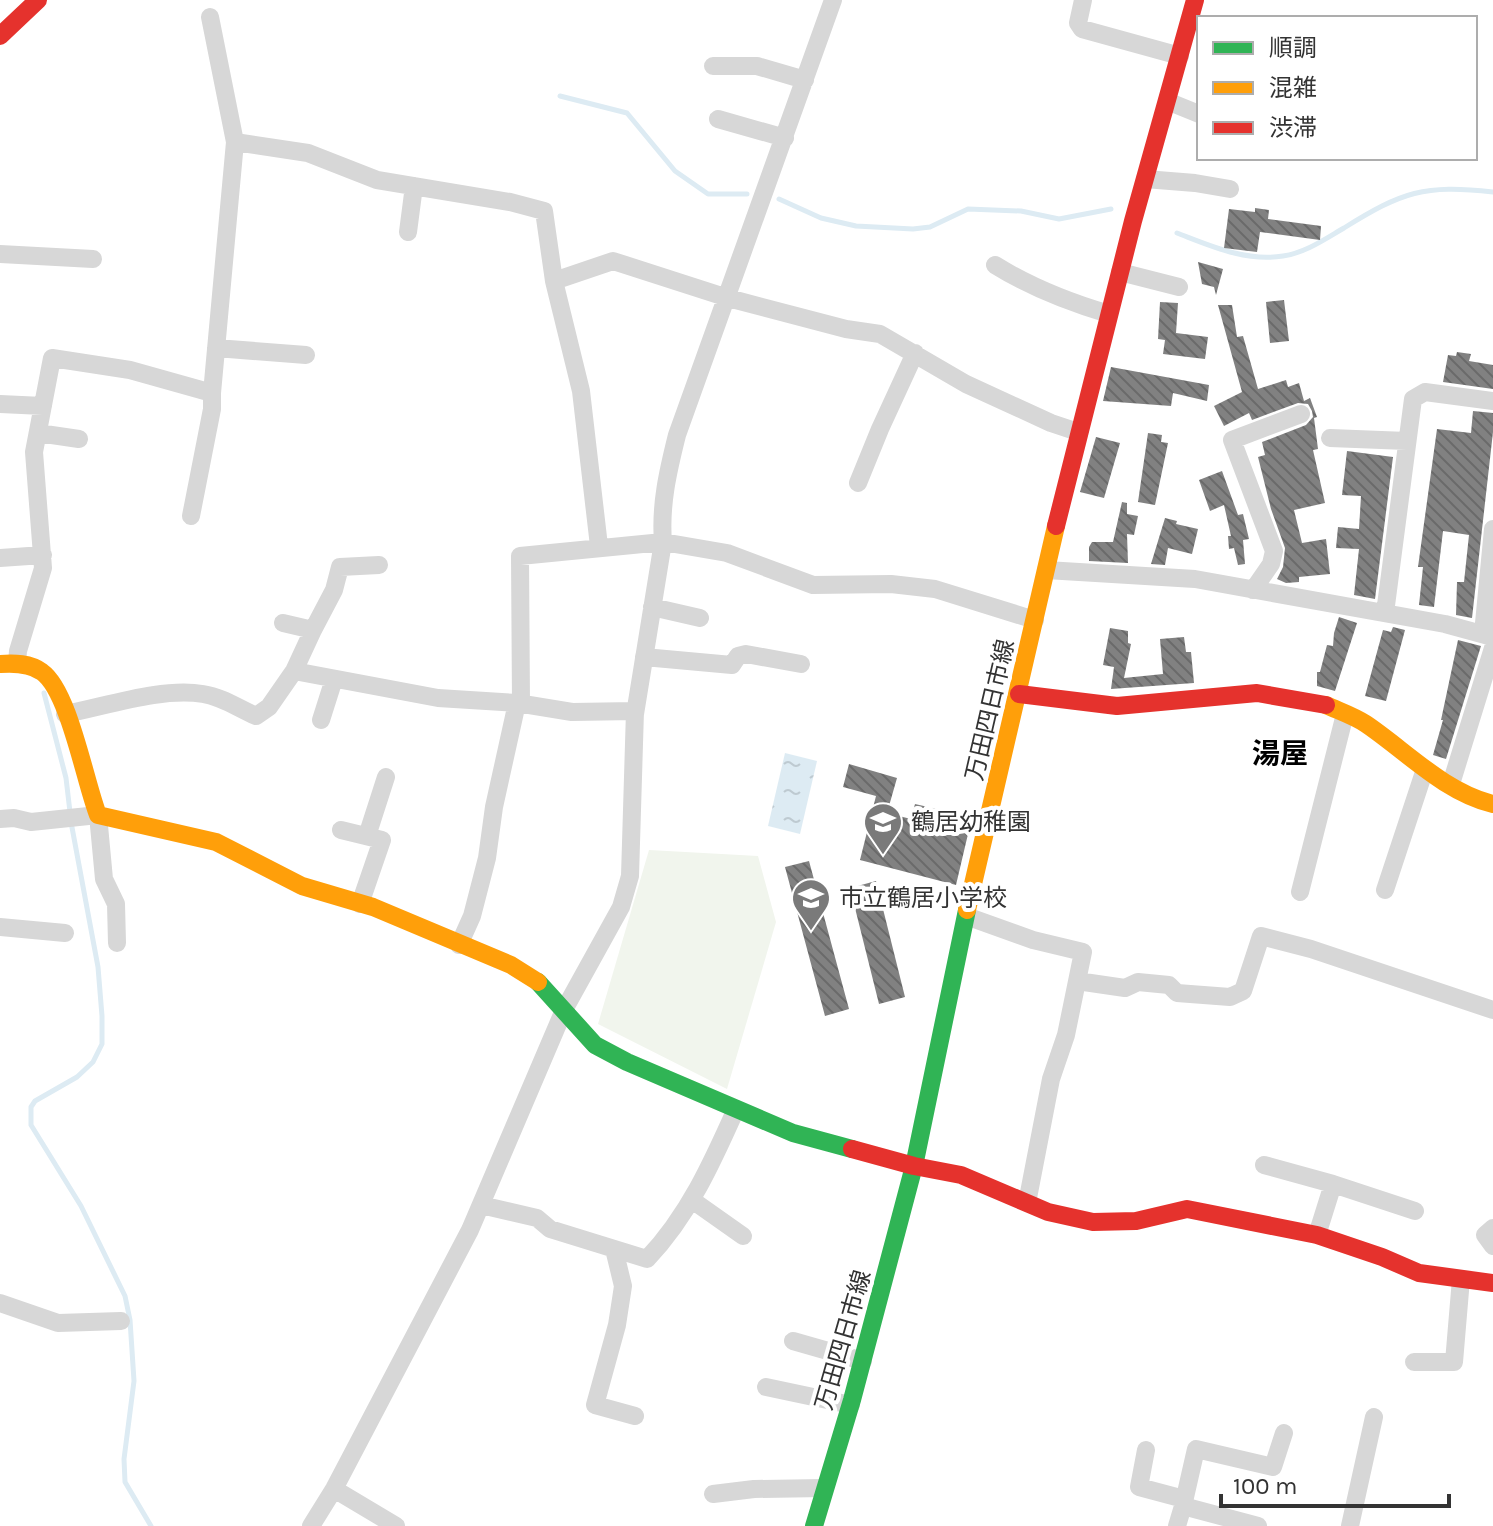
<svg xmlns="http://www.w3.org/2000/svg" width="1493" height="1526" font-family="Karla,'Noto Sans JP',sans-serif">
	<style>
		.green { fill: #f1f5ed }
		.water { fill: url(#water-ripples) }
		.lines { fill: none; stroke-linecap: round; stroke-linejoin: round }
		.stream { stroke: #ddebf3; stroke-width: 5 }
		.building { fill: url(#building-back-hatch) }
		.street { stroke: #d7d7d7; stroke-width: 18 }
		.fast { stroke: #30b455; stroke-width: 18 }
		.slow { stroke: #ff9f0a; stroke-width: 18 }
		.jam { stroke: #e5322d; stroke-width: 18 }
		.labels { text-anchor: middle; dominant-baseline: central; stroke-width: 8; stroke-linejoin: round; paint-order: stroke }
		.street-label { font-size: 24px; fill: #333; stroke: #fff }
		.poi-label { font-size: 24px; fill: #333; stroke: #fff; text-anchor: start }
		.quarter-label { font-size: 28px; font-weight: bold; fill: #000; stroke: #fff }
	</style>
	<defs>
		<pattern id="water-ripples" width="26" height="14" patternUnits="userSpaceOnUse" patternTransform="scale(2)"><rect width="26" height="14" fill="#ddebf3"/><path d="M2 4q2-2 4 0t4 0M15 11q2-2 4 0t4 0" fill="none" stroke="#becad1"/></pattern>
		<pattern id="building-back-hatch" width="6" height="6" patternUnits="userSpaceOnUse" patternTransform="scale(2)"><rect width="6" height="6" fill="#818181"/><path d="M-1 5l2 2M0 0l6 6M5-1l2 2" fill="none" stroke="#6a6a6a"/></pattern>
	</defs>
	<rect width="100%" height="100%" fill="#fff"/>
	<path class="green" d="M649,850L758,856L776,922L727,1089L598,1024Z"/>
	<path class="water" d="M785,753L817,761L800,834L768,826Z"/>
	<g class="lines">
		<path class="stream" d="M560,96L627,113L675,171L708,194H747
			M779,199L821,218L856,226L913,229L930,227L968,209L1021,211L1059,219L1111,209
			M1177,233C1211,246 1246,262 1283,256C1305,253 1325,239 1344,228C1402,192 1424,184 1493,192
			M44,693L66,778L70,812
			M71,822L98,967L102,1016V1044L93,1062L77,1077L35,1101L31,1107V1125L81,1206L125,1296L130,1320L134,1381L124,1459L125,1482L151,1526"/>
	</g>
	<path class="building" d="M1255,208L1269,210L1268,219L1321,226L1320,240L1260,232L1257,252L1224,248L1229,209L1255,212Z
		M1198,262L1223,269L1216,295L1214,287L1202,284Z
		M1284,300L1289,341L1270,343L1266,302Z
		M1160,302L1178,303L1176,333L1208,337L1205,359L1163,354L1165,340L1158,339Z
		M1218,305H1232L1237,337L1243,336L1258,389L1286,380L1288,387L1299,383L1304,401L1310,398L1317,417L1314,418L1318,449L1313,450L1325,503L1294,510L1302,543L1326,539L1330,574L1299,577V582L1286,583L1277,579L1283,567L1285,548L1271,509L1258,457L1265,455L1262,442L1306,425L1313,417L1312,411L1308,404L1298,403L1252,420L1249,413L1224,426L1214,406L1242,392Z
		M1457,352L1471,354L1469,361L1493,365V389L1443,382L1448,355L1456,356Z
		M1111,367L1209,385L1207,401L1173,393L1171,406L1103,401Z
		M1473,411L1493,413V432L1472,618L1456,615L1457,582H1464L1469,535L1443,531L1434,607L1419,605L1423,567H1418L1437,429L1471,433Z
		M1148,433L1162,435L1161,442L1168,443L1155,505L1138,502Z
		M1096,437L1120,443L1104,498L1080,492Z
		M1347,451L1393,457L1375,599L1354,595L1359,549L1336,548L1338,527L1359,529L1361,496L1342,495Z
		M1222,471L1238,515L1243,514L1249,539L1243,540L1245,564L1238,565L1234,548L1229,549L1228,536H1231L1224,505L1210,511L1199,480Z
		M1122,502L1127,503V514L1138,516L1134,535L1127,534L1128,563L1089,561V547L1092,542H1113Z
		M1165,518L1177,521L1176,524L1198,529L1192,554L1168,548L1165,565L1151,564Z
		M1339,617L1357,623L1335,691L1317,686V672H1320L1327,645L1333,646L1334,633Z
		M1393,627L1405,630L1386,701L1365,696L1383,630L1391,632Z
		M1110,628L1128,631V643L1131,644L1124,678L1163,674L1160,639L1184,637L1186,652H1191L1194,683L1111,689L1114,667L1103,665Z
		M1458,640L1481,646L1446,759L1433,755L1443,720H1441Z
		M849,764L897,778L887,813L911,819L915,804L972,817L956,885L860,860L876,796L843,787Z
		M809,861L849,1009L825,1016L785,867Z
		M876,881L905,997L879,1004L850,888Z"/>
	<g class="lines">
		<path class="street" d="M1083,0L1078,23L1082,29L1180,56
			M210,17L235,142L212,393
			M713,66H757L805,80
			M1167,101L1199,114
			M718,119L785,138
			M235,142L308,153L377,180L510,202L544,211L554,281L581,391L599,546
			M1145,179L1195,183L1230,189
			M408,232L414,186
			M0,254L93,259
			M995,265C1032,288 1068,302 1109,314
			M1120,272L1179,287
			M554,281L613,261L728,298L846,329L880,334L966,384L1051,423L1078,432
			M216,348L306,355
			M0,404L43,406
			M38,433L79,439
			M1330,438L1407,441
			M858,483L880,429L915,353
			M1493,529L1484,623L1489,636L1493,638
			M0,558L43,555
			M1046,570L1195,579L1445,624L1489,636
			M1253,590L1271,564L1274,551L1232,440L1301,414
			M652,607L700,618
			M1385,613L1413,399L1425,392L1493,401
			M283,623L313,630L294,671
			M313,630L334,590L340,567L379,565
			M644,657L732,665L738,656L746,654L801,664
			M17,663L18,651L43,568L34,452L52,358L130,370L212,393V409L191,516
			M517,703L572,712L635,711
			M521,704L520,556L663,542L727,553L813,585L891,584L935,589L1035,620
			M65,714C107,706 162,687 203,694C222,697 238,708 256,716L269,707L294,671L438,698L517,703L494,807L487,858L472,916L459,945
			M321,720L334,679
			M1451,784L1493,648
			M0,819L14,818L31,822L98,815L104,879L116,904L117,943
			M341,830L382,840L360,904
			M367,836L386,777
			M1385,890L1425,769
			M1300,892L1345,714
			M966,916L1033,940L1083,952L1066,1035L1051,1079L1027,1203
			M0,927L65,933
			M1077,981L1125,988L1138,982L1169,985L1177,993L1230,997L1243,991L1261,936L1311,949L1493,1010
			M1264,1165L1333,1184L1317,1235
			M1333,1184L1415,1211
			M692,1200L743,1236
			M481,1205L537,1218L550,1229L647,1259C688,1216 712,1163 736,1109
			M1493,1228L1485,1235L1493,1246
			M614,1249L623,1286L617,1325L595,1405L635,1416
			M0,1303L58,1323L121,1321
			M793,1341L863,1361
			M1414,1362H1454L1461,1279
			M766,1387L851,1405
			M1146,1450L1139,1487L1184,1499
			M334,1489L396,1526
			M713,1494L754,1489L824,1488
			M1183,1506L1196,1449L1273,1467L1284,1433
			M311,1526L334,1489L470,1230L564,1010L621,907L630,876L635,711V714L663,542C660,505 668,471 677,435L833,0
			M1177,1526L1183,1506L1258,1526
			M1350,1526L1374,1417"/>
		<path class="fast" d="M538,982L595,1045L627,1062L793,1133L852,1149
			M814,1526L852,1400L914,1166L967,910"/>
		<path class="slow" d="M0,664C14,663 30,663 42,672C69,691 85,782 98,815L216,842L302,886L373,907L511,965L538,982
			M1326,705C1339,711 1354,716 1366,724C1406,751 1444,792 1493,804
			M967,910L1056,526"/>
		<path class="jam" d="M0,36L38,0
			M1056,526L1133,221L1195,0
			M1019,694L1117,706L1257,693L1326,705
			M852,1149L914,1166L961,1175L1048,1212L1093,1222L1136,1221L1187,1209L1317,1235L1382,1257L1419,1273L1493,1283"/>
	</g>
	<defs>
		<g id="school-pin" transform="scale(2)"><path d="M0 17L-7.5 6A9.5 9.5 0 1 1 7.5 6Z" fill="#7a7a7a" stroke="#fff"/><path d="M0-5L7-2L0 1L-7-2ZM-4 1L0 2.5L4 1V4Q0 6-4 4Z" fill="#fff"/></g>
	</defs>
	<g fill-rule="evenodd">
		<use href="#school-pin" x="883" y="822"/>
		<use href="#school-pin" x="811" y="898"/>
	</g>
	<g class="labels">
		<g class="street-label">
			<text transform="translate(990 710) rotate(-77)">万田四日市線</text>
			<text transform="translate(843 1340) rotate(-74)">万田四日市線</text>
		</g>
		<g class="poi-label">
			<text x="911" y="822">鶴居幼稚園</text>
			<text x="839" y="898">市立鶴居小学校</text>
		</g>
		<g class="quarter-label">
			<text x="1280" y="753">湯屋</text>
		</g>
	</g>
	<rect x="1197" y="16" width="280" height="144" fill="#ffffff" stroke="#adadad" stroke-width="2"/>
	<rect x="1213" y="42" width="40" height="12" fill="#30b455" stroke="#adadad" stroke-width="2"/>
	<text x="1269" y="56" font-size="24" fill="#333333">順調</text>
	<rect x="1213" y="82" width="40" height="12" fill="#ff9f0a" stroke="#adadad" stroke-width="2"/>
	<text x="1269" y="96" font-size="24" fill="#333333">混雑</text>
	<rect x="1213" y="122" width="40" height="12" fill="#e5322d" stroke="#adadad" stroke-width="2"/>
	<text x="1269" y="136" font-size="24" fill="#333333">渋滞</text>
	<path d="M1221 1494v12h228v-12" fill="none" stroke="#333333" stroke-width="4"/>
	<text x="1233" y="1494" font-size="24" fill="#333333" stroke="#ffffff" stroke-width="6" paint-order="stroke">100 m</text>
</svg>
